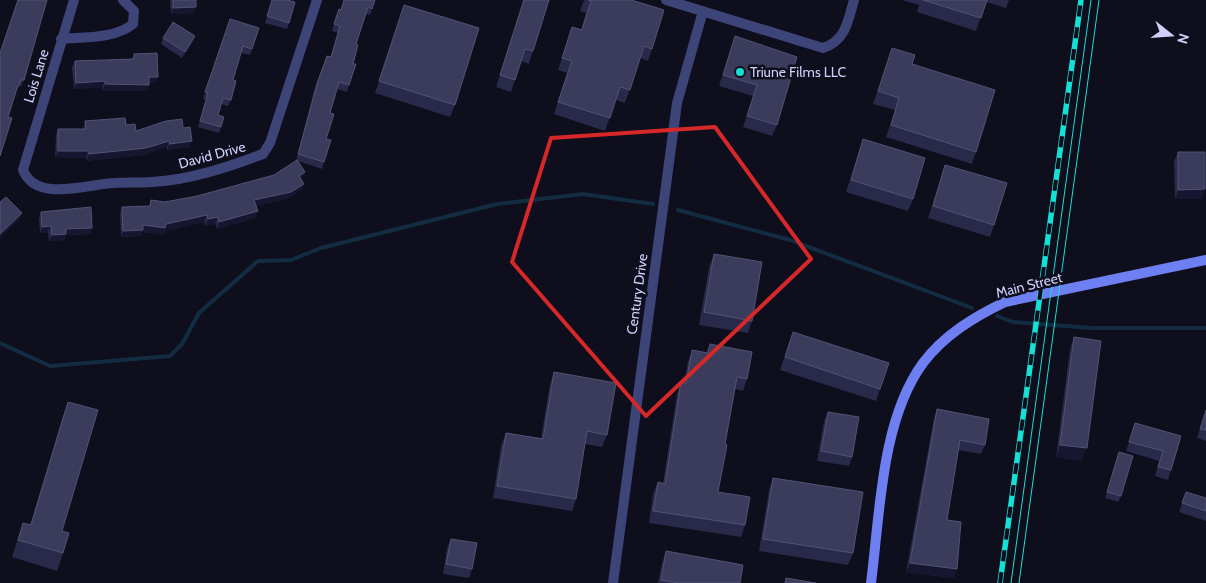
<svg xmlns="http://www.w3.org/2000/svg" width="1206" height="583" font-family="Cabin,sans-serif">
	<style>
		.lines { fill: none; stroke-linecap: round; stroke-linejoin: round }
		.stream { stroke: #122d42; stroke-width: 4 }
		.street { stroke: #3d4478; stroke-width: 10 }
		.secondary { stroke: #6e7ff2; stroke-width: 10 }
		.tram { stroke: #15e0d6; stroke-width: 1 }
		.rail-casing { stroke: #15e0d6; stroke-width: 5.5 }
		.rail { stroke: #0e0e1d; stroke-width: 4; stroke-dasharray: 11; stroke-linecap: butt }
		.wall { fill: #292949 }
		.shaded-wall { fill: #171630 }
		.building { fill: #3b3b5c; stroke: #525275 }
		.marked { fill: none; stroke: #d62828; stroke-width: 4; stroke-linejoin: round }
		.poi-dot { fill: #15e0d6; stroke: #0e0e1d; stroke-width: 2 }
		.labels { text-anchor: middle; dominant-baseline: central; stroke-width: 5; stroke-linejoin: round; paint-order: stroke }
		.poi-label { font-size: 14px; fill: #ced0fb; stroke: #0e0e1d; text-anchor: start }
		.street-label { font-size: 14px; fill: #ced0fb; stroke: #0e0e1d }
	</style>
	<rect width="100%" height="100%" fill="#0e0e1d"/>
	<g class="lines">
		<path class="stream" d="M678,210L790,240L972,308
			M997,316L1013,322L1092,328H1206
			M0,343L50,366L170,356L182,344L199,313L258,261L291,260L321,248L497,204L583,194L653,204"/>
		<path class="street" d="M74,0L23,170C36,203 88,184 114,183C127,182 139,183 152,182C190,180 228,167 263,154L270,143L317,0
			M666,0L823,48C846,41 848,20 854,0
			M61,39C83,37 115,39 133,24L134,11L123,0
			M613,583L677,103L703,11"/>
		<path class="secondary" d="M871,583C880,514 881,420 923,363C944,335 974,317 1005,302L1206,260"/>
		<path class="tram" d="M1011,583L1091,0
			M1019,583L1099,0"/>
		<g class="rail-casing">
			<path id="rail" d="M1000,583L1081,0"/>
		</g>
		<use href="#rail" class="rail"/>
	</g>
	<path class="wall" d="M18,0L24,80L21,87L19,86L16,93L8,117L0,156Z
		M170,0H196L194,13L171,14Z
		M272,0L289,23L287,29L265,23Z
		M344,0L372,9L370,15L366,14L356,44L349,85L347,92L337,89L330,113L326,139L324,162L322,169L298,161L305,172L302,178L301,179V190L289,198L256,206L255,218L217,229L215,223L205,226L204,222L165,231L163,235L143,232L141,236L121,237L120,214L122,207L149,206L151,200L165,202L197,196L274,175L296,161L315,87L327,56L331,57L338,33L332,31L336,16L341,10Z
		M523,0H549L529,64L521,61L511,92L496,87Z
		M584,0H631L652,49L648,61L640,58L625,103L616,100L605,131L554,114L567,73L558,70L572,27L581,30L586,13L580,11Z
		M902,0H1009L1006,8L986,2L976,31L917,12L919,5Z
		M404,5L455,105L450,117L375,93Z
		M230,19L252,49L250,55L241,53L233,80L231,100L228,106L221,104L218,115L224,117L219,133L198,127L206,100L203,99Z
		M735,36L777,125L772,136L743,127L753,96L719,86Z
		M163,38L193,42L182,58L161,44Z
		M892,48L912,64L976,152L972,164L886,137L895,110L873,104Z
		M134,54L155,83H149L147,91H102V87L74,89L72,67L75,61L132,59Z
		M85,121L126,125L136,131L183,128L190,147L167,150V147L144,155L86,161V158L55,157L56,135L58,129H83Z
		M863,139L913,199L908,211L846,192Z
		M1178,152L1202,199H1175L1174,161Z
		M945,165L994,225L990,237L928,218Z
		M41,212L92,228L90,234L66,235L64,240L49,241L48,232L40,233L39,219Z
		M714,254L752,321L748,333L699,325L709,267Z
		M793,332L880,389L876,401L780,370Z
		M1074,337L1082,461L1056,457L1070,349Z
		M710,344L747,379L743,391L735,389L725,444L718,492L745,525L741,537L649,523L653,494L658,482L663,483L677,394L681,382L684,383L688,362L692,350L706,353Z
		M554,372L607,435L602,447L585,444L576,499L572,511L493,498L501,445L506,433L541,438L550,384Z
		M68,402L62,531L63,553L57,571L12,557L23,523L30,525L62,419Z
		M937,409L985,445L981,454L958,450L947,520L954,578L906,572L934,418Z
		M1206,410V441L1197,438Z
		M828,412L852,457L849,466L817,461L824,421Z
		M1135,423L1181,436L1168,480L1155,476L1159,461L1126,451Z
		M1117,459L1121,496L1118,502L1105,498Z
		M773,478L853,553L848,565L759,551L769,490Z
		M1186,492L1206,498V521L1179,512Z
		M451,539L472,569L469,578L443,574L447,548Z
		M666,551L740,583H658L662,563Z"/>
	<path class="shaded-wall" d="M196,7L194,13L171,14L173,8Z
		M195,36L193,42L182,58L185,52Z
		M149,77H158L155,83H147Z
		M105,81L102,87L74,89L76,83Z
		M105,84L149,85L147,91H102Z
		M169,141L167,147L144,155L86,161L89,154Z
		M192,141L190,147L167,150L170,144Z
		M58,151H88L86,158L55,157Z
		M305,172L302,178L296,182L299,176Z
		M304,184L301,190L289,198L252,207L254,200Z
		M1205,189L1202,199H1175L1178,190Z
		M258,211L255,218L217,229L219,222Z
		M22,213L19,220L0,238V234Z
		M207,215L204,222L165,231L163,235L143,232L141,236L121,237L123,231L143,225L166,224Z
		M218,217L215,223L205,226L208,219Z
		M51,226L48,232L40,233L42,227Z
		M92,228L90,234L66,235L64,240L49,241L52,235L66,229Z
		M1060,445L1087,448L1082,461L1056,457Z
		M910,563L957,569L954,578L906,572Z"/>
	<path class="building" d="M18,0H47L24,80H21L17,88L8,117L12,118L0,156V53Z
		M173,0H196V7L173,8Z
		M272,0H287L295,2L289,23L267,16Z
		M344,0H375L372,9L368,7L356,44L358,45L353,64H356L349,85L339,82L330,113L334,114L326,139L331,140L324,162L298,154L318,81L327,56L331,57L340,26L334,24L339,9L341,10Z
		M524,0H549L533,51L525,49L515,80L500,75Z
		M588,0H631L664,10L652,49L644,46L630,90L620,87L610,118L558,102L572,61L562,58L572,27L582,30L591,1Z
		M923,0H987L981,18Z
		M404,5L479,28L455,105L379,81Z
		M230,19L259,28L252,49L243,46L233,80L236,81L231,100L223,98L218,115L224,117L221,127L200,121L208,93L205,92Z
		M173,22L195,36L185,52L163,38Z
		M735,36L797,57L777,125L747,116L757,85L723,75Z
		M892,48L915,55L912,64L995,90L976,152L891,125L899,98L878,91Z
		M157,53L158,77H149V85L105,84V81L76,83L75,61L134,59V54Z
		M125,118L126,125L135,124L136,131L166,121L182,119L183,128L190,127L192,141L170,144L169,141L146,148L89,154L88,151H58V129H86L85,121Z
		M863,139L925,158L913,199L851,180Z
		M1178,152H1205V189L1178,190Z
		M297,160L305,172L299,176L304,184L291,192L254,200L258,211L219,222L218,217L208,219L207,215L166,224L165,228L143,225V230L123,231L122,207L150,206L151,200L165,202L197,196L274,175Z
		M945,165L1007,183L994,225L933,206Z
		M6,197L22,213L0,234V202Z
		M91,207L92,228L66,229V234L52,235L51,226L42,227L41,212Z
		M714,254L762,262L752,321L704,312Z
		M793,332L889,363L880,389L785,357Z
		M1074,337L1101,341L1087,448L1060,445Z
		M710,344L752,352L747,379L737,377L725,444L727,445L718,492L750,497L745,525L653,511L658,482L665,484L681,382L686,383L692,350L708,353Z
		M554,372L616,383L607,435L587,431L576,499L497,486L506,433L543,439Z
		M68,402L98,410L62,531L69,533L63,553L18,540L23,523L31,525Z
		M937,409L989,419L985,445L960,440L947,520L961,522L957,569L910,563Z
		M1206,410V430L1200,429Z
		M828,412L859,417L852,457L821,451Z
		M1135,423L1181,436L1171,470L1158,467L1163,451L1129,442Z
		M1119,452L1133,456L1121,496L1107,492Z
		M773,478L863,492L853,553L763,539Z
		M1186,492L1206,498V511L1182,503Z
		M451,539L477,543L472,569L446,564Z
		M666,551L743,565L740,583H678L661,580Z
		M786,578L816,583H785Z"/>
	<path class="marked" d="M715,127L811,259L646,416L512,262L551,138Z"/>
	<circle class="poi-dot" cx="740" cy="72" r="5"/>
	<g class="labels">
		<g class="poi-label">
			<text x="750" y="72">Triune Films LLC</text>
		</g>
		<g class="street-label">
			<text transform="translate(36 76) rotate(-73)">Lois Lane</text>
			<text transform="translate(212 155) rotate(-15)">David Drive</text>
			<text transform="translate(1029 285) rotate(-14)">Main Street</text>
			<text transform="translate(637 294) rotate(-82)">Century Drive</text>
		</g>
	</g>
	<g transform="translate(1171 35) rotate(107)" stroke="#0e0e1d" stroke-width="4" paint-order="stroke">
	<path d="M0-4L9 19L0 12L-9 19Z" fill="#ced0fb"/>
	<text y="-8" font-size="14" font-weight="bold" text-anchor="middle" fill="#ced0fb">N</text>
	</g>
</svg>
